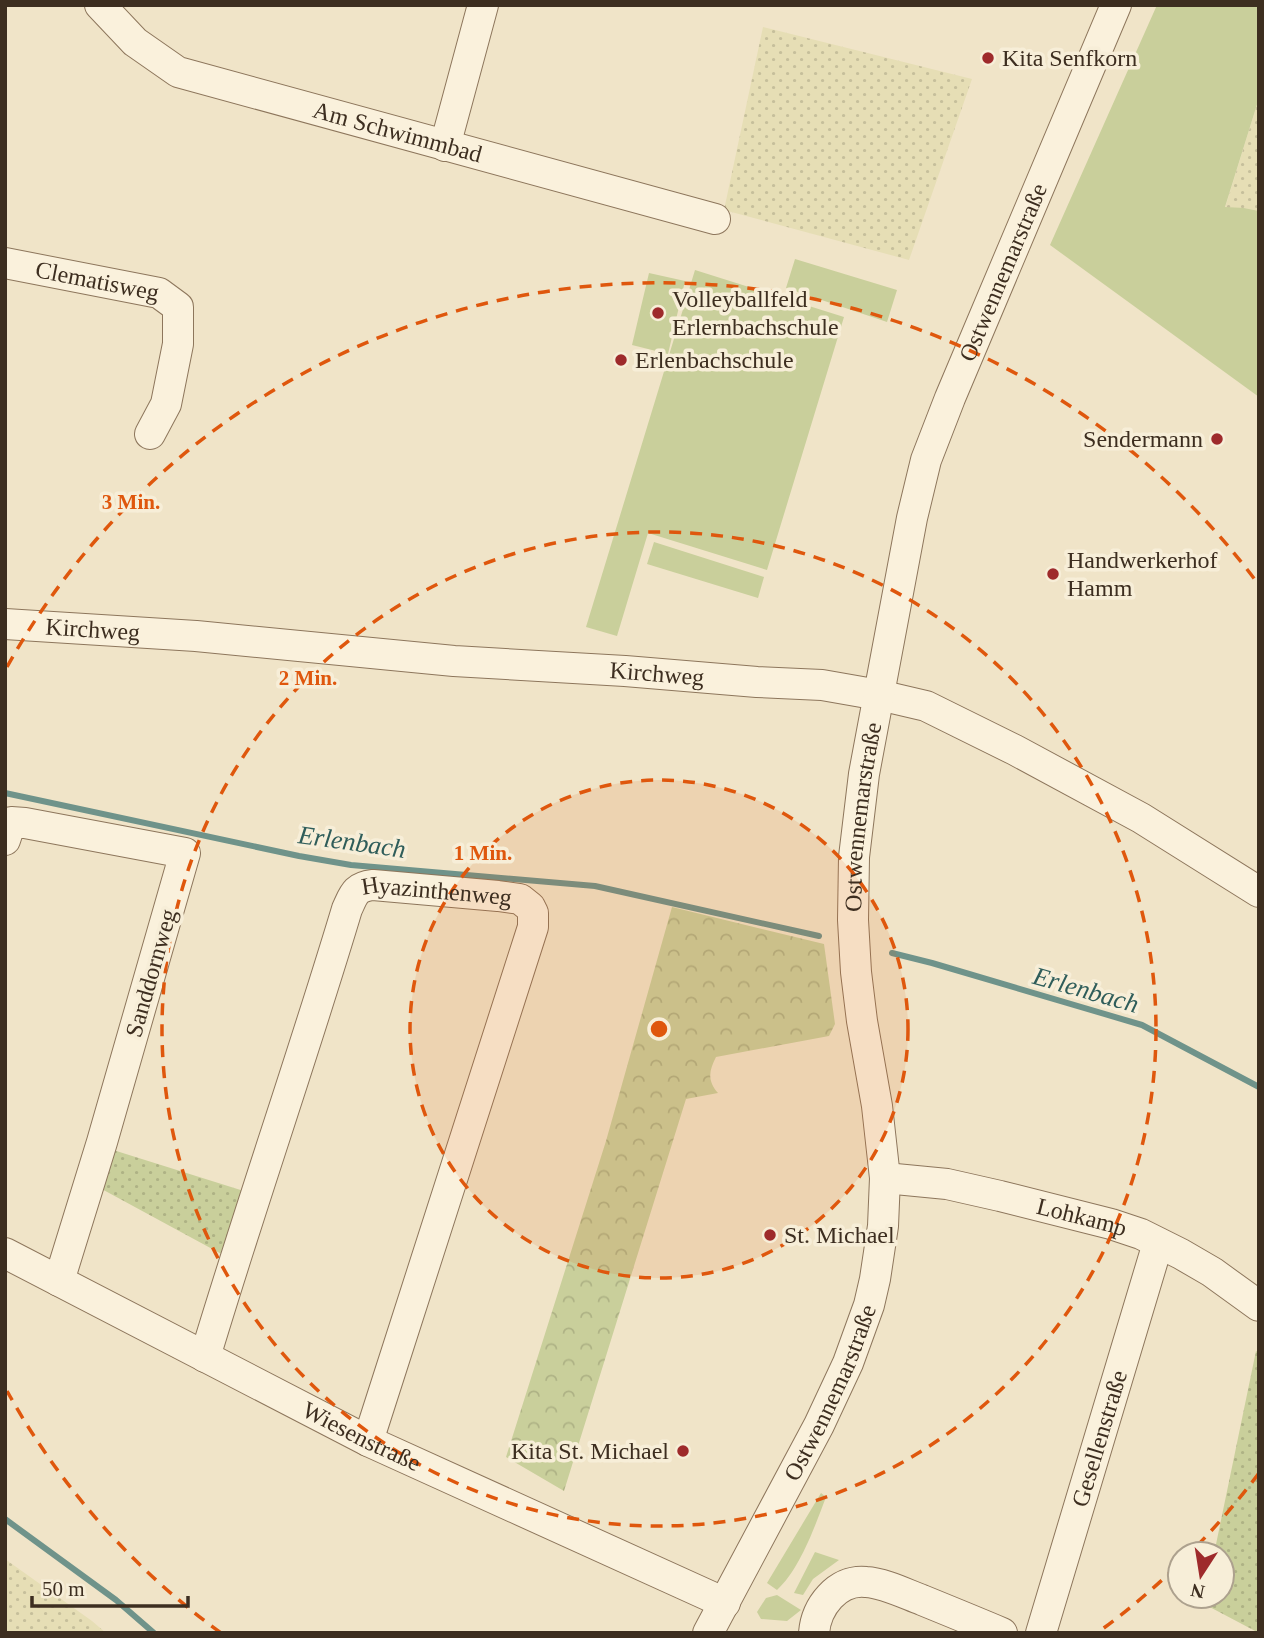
<svg xmlns="http://www.w3.org/2000/svg" width="1264" height="1638" font-family="Georgia,serif">
	<style>
		.farmland { fill: url(#farmland-dots) }
		.grass { fill: #c9cf9b }
		.forest { fill: url(#forest-crowns) }
		.park { fill: url(#park-dots) }
		.lines { fill: none; stroke-linecap: round; stroke-linejoin: round }
		.stream { stroke: #6f938a; stroke-width: 6 }
		.minor-casing { stroke: #8d765c; stroke-width: 32 }
		.minor { stroke: #faf1dc; stroke-width: 30 }
		.ring { fill: none; stroke: #df570d; stroke-width: 3.5; stroke-dasharray: 12 9 }
		.poi-dot { fill: #9e2a2b; stroke: #f7eed8; stroke-width: 2.5 }
		.labels { text-anchor: middle; dominant-baseline: central; stroke-width: 7; stroke-linejoin: round; paint-order: stroke }
		.poi-label { font-size: 24px; fill: #3d2e20; stroke: #f7eed8; text-anchor: start }
		.street-label { font-size: 24px; fill: #3d2e20; stroke: #f7eed8 }
		.water-label { font-size: 26px; font-style: italic; fill: #2f5d5a; stroke: #f7eed8 }
		.centre { fill: #df570d; stroke: #f7eed8; stroke-width: 3.5 }
		.ring-label { font-size: 21px; text-anchor: middle; font-weight: bold; fill: #df570d; stroke: #f7eed8; stroke-width: 7; stroke-linejoin: round; paint-order: stroke }
	</style>
	<defs>
		<pattern id="farmland-dots" width="8" height="8" patternUnits="userSpaceOnUse" patternTransform="scale(1.75)"><rect width="8" height="8" fill="#e6deb5"/><path d="M2 2h.1M6 6h.1" fill="none" stroke="#c6bf9b" stroke-width="1.8" stroke-linecap="round"/></pattern>
		<pattern id="forest-crowns" width="20" height="18" patternUnits="userSpaceOnUse" patternTransform="scale(1.75)"><rect width="20" height="18" fill="#c9cf9b"/><path d="M2 6a3 3 0 1 1 6 0M12 15a3 3 0 1 1 6 0" fill="none" stroke="#aeb285"/></pattern>
		<pattern id="park-dots" width="8" height="8" patternUnits="userSpaceOnUse" patternTransform="scale(1.75)"><rect width="8" height="8" fill="#c9cf9b"/><path d="M2 2h.1M6 6h.1" fill="none" stroke="#aeb285" stroke-width="1.8" stroke-linecap="round"/></pattern>
	</defs>
	<rect width="100%" height="100%" fill="#f0e4c8"/>
	<path class="farmland" d="M763,27L972,79L909,260L724,210Z
		M1259,98V211L1244,208H1225Z
		M5,1559L92,1621L106,1633H5Z"/>
	<path class="grass" d="M1157,5H1259V98L1225,207L1244,208L1259,211V397L1050,245Z
		M795,259L897,290L887,322L786,288Z
		M695,270L844,317L767,570L648,533L617,636L586,627Z
		M649,273L685,281L668,354L632,345Z
		M654,542L764,577L758,598L647,564Z
		M821,1493L826,1497C815,1526 800,1569 777,1590L767,1583Z
		M815,1552L839,1560L813,1579L803,1595L794,1593Z
		M777,1595L801,1610L787,1621L761,1619L757,1612L766,1598Z"/>
	<path class="forest" d="M672,907L824,944L835,1024L829,1036L716,1057C709,1071 707,1080 718,1093L686,1099L564,1491L506,1457L606,1141Z"/>
	<path class="park" d="M110,1149L247,1192L227,1257L98,1187Z
		M1256,1351L1259,1353V1633L1204,1604L1206,1596H1222V1554H1214Z"/>
	<g class="lines">
		<path class="stream" d="M5,793L299,856L351,865L595,886L819,936
			M892,953L932,963L1142,1025L1259,1087
			M5,1519L116,1600L154,1633"/>
		<g class="minor-casing">
			<g id="minor">
				<path id="s1" d="M100,5L135,42L178,72L715,219"/>
				<path d="M445,146L483,5"/>
				<path id="s2" d="M5,263L159,293L178,307V344L166,404L150,434"/>
				<path id="s3" d="M5,624L196,636L454,661L625,671L757,682L822,685L879,695L926,706L1015,750L1141,818L1259,892"/>
				<path d="M5,840L11,822L25,823L185,853L102,1142L59,1281"/>
				<path id="s4" d="M885,1178L947,1184L1000,1196L1111,1224L1141,1234L1181,1254L1212,1272L1259,1306"/>
				<path id="s5" d="M5,1253L368,1441L725,1603"/>
				<path id="s6" d="M205,1357C250,1207 302,1059 347,909C354,894 355,887 373,885L498,896L520,899L530,907L533,913V927L368,1441"/>
				<path id="s7" d="M708,1633L819,1425L848,1363L869,1305L875,1279L883,1226L885,1178L877,1106L862,1021L856,972L853,920L854,857L864,774L912,518L926,460L950,398L1116,5"/>
				<path d="M814,1633C816,1607 837,1579 866,1582C884,1583 906,1594 922,1600C949,1611 976,1622 1002,1633"/>
				<path id="s8" d="M1041,1633L1158,1243"/>
			</g>
		</g>
		<use href="#minor" class="minor"/>
	</g>
	<circle cx="659" cy="1029" r="249" fill="#df570d" fill-opacity=".12"/>
	<g class="ring">
		<circle cx="659" cy="1029" r="249"/>
		<circle cx="659" cy="1029" r="497"/>
		<path d="M1259 1473A746 746 0 0 1 1191 1552M1177 1566A746 746 0 0 1 1097 1633M221 1633A746 746 0 0 1 7 1391M7 667A746 746 0 0 1 1259 585"/>
	</g>
	<g class="poi-dot">
		<circle cx="988" cy="58" r="7"/>
		<circle cx="658" cy="313" r="7"/>
		<circle cx="621" cy="360" r="7"/>
		<circle cx="1217" cy="439" r="7"/>
		<circle cx="1053" cy="574" r="7"/>
		<circle cx="770" cy="1235" r="7"/>
		<circle cx="683" cy="1451" r="7"/>
	</g>
	<g class="labels">
		<g class="poi-label">
			<text x="1002" y="58">Kita Senfkorn</text>
			<text x="672" y="299">Volleyballfeld<tspan x="672" dy="28">Erlernbachschule</tspan></text>
			<text x="635" y="360">Erlenbachschule</text>
			<text x="1203" y="439" text-anchor="end">Sendermann</text>
			<text x="1067" y="560">Handwerkerhof<tspan x="1067" dy="28">Hamm</tspan></text>
			<text x="784" y="1235">St. Michael</text>
			<text x="669" y="1451" text-anchor="end">Kita St. Michael</text>
		</g>
		<g class="street-label">
			<text stroke="none"><textPath href="#s1" startOffset="331">Am Schwimmbad</textPath></text>
			<text stroke="none"><textPath href="#s7" startOffset="1424">Ostwennemarstraße</textPath></text>
			<text stroke="none"><textPath href="#s2" startOffset="94">Clematisweg</textPath></text>
			<text stroke="none"><textPath href="#s3" startOffset="88">Kirchweg</textPath></text>
			<text stroke="none"><textPath href="#s3" startOffset="654">Kirchweg</textPath></text>
			<text stroke="none"><textPath href="#s7" startOffset="858">Ostwennemarstraße</textPath></text>
			<text stroke="none"><textPath href="#s6" startOffset="572">Hyazinthenweg</textPath></text>
			<text transform="translate(151 973) rotate(-74)">Sanddornweg</text>
			<text stroke="none"><textPath href="#s4" startOffset="201">Lohkamp</textPath></text>
			<text stroke="none"><textPath href="#s7" startOffset="270">Ostwennemarstraße</textPath></text>
			<text stroke="none"><textPath href="#s5" startOffset="401">Wiesenstraße</textPath></text>
			<text stroke="none"><textPath href="#s8" startOffset="203">Gesellenstraße</textPath></text>
		</g>
		<g class="water-label">
			<text transform="translate(352 842) rotate(8)">Erlenbach</text>
			<text transform="translate(1086 990) rotate(16)">Erlenbach</text>
		</g>
	</g>
	<circle cx="659" cy="1029" r="10" class="centre"/>
	<g class="ring-label">
		<text x="131" y="509">3 Min.</text>
		<text x="308" y="685">2 Min.</text>
		<text x="483" y="860">1 Min.</text>
	</g>
	<rect width="1264" height="1638" fill="none" stroke="#3d2e20" stroke-width="14"/>
	<g transform="translate(1201 1575) rotate(192)"><circle r="33" fill="#f7eed8" stroke="#ada18e" stroke-width="2"/>
	<path d="M0-5L12 26L0 18L-12 26Z" fill="#9e2a2b"/>
	<text y="-10" font-size="19" font-weight="bold" text-anchor="middle" fill="#3d2e20">N</text>
	</g>
	<path d="M32 1596v10h156v-10" fill="none" stroke="#3d2e20" stroke-width="3.5"/>
	<text x="42" y="1596" font-size="21" fill="#3d2e20" stroke="#f7eed8" stroke-width="5" paint-order="stroke">50 m</text>
</svg>
